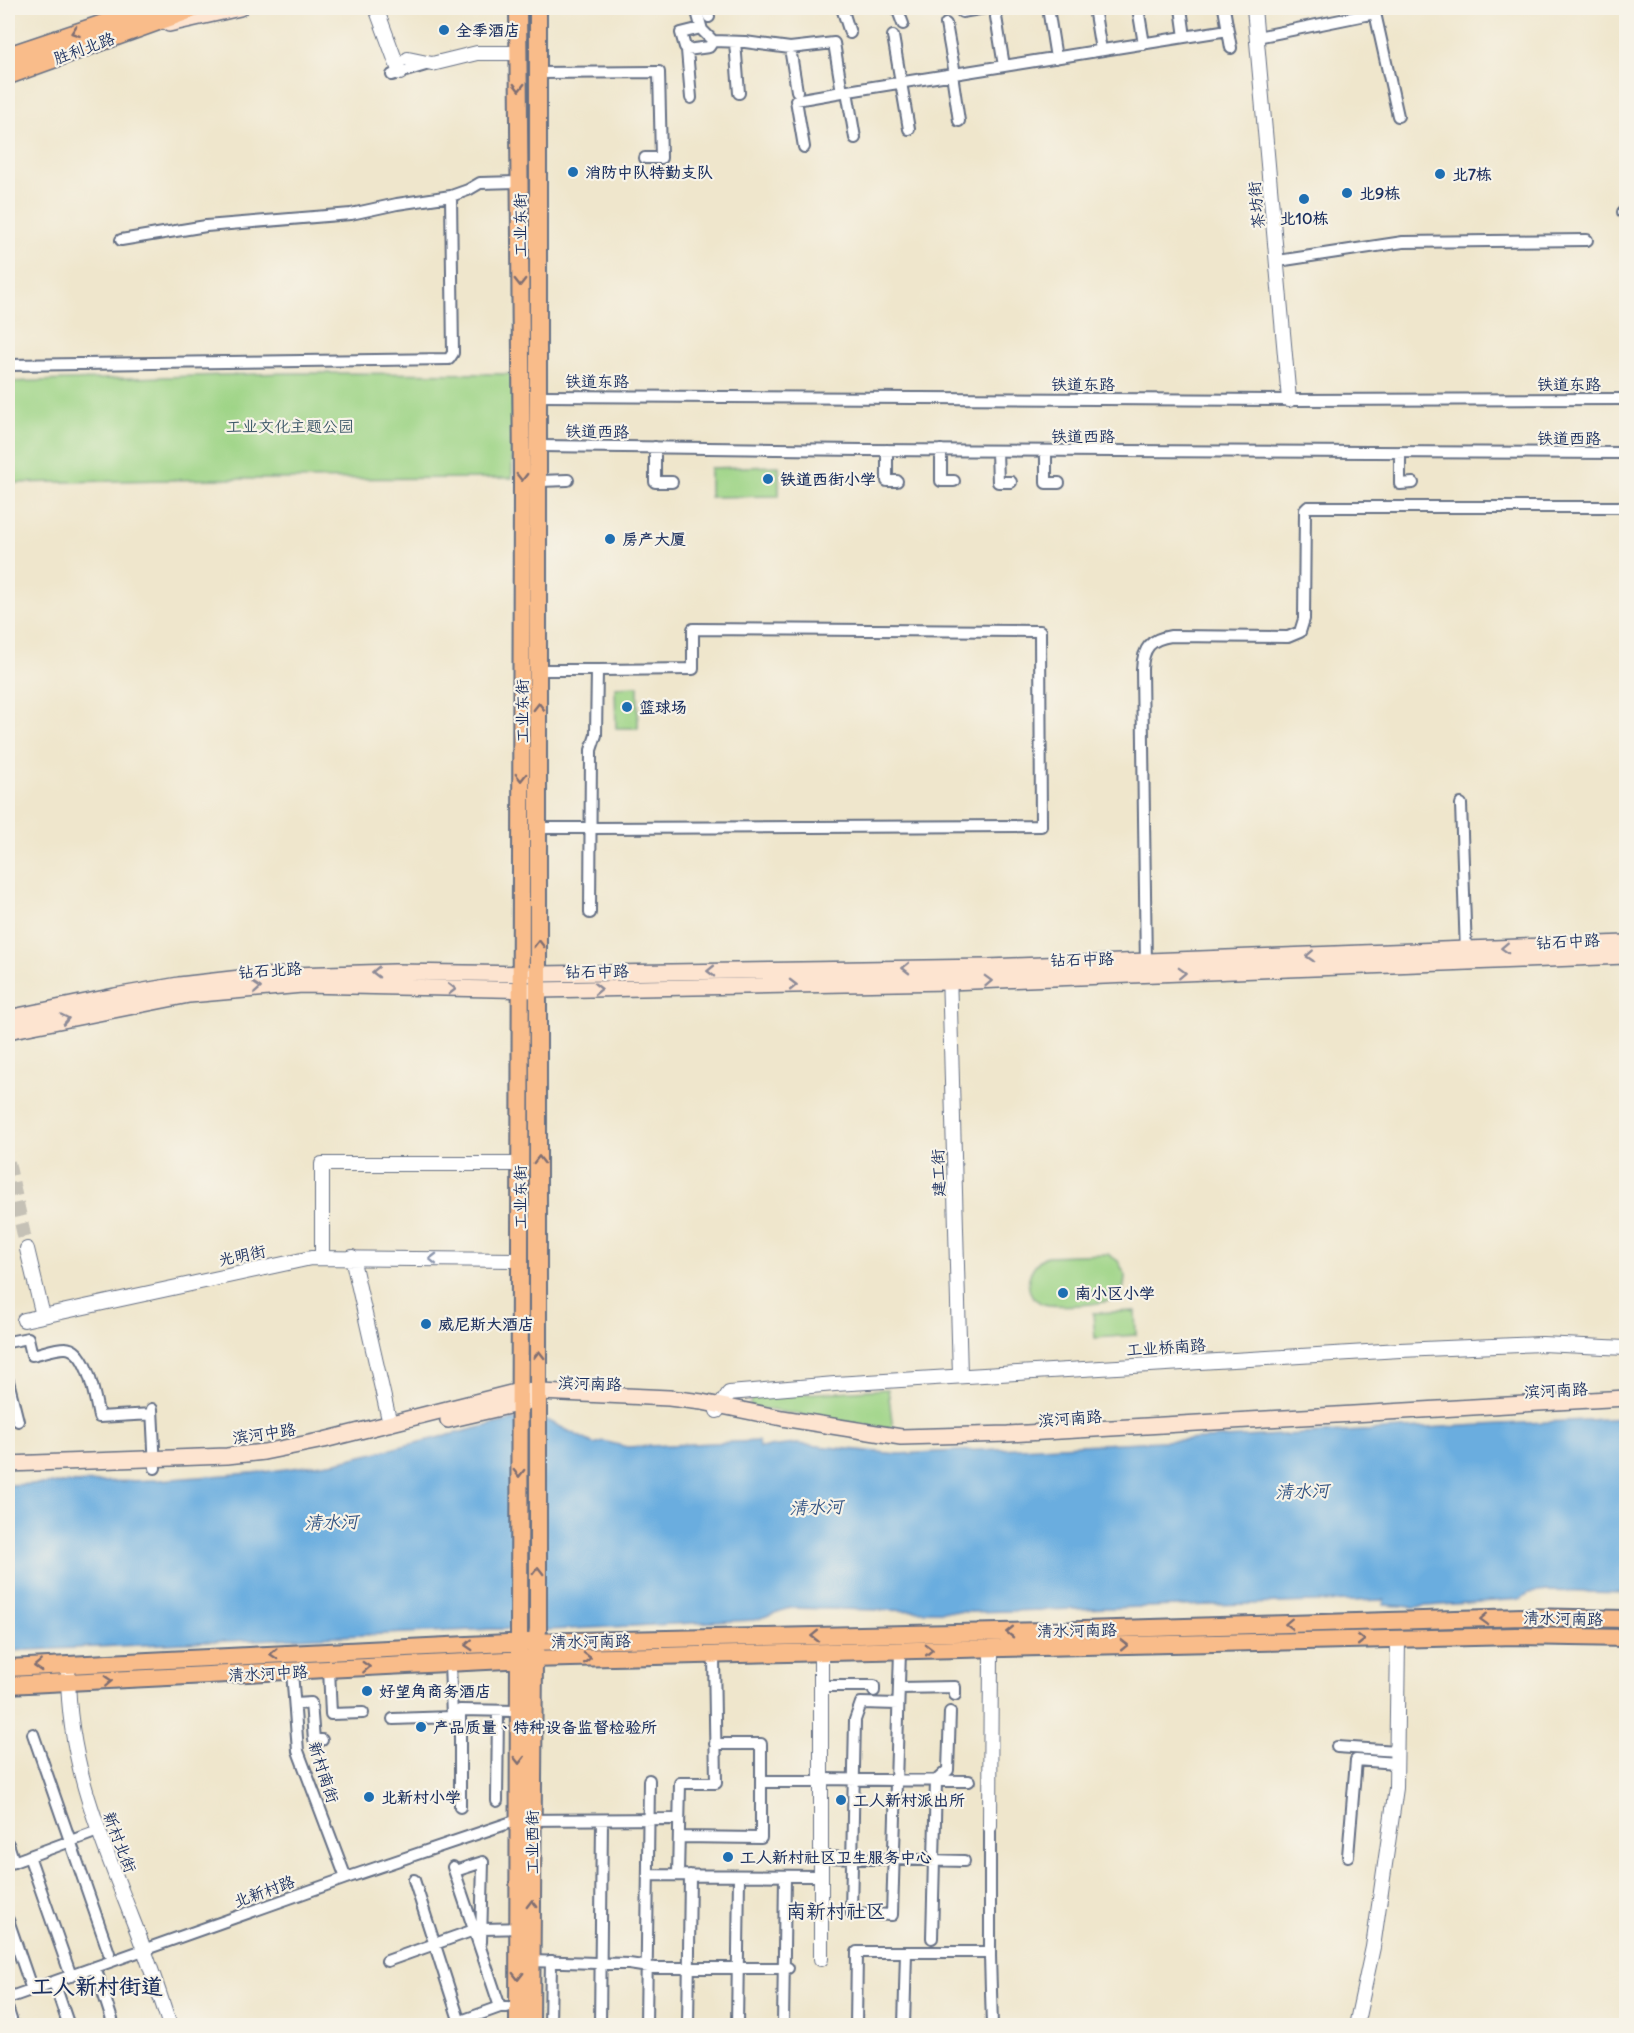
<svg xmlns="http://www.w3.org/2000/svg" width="1634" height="2033" font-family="Delius,'LXGW WenKai TC',sans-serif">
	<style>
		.green { fill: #9ed486; stroke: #5c8272; stroke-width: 1.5 }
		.water { fill: #6baddf; stroke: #436e9e; stroke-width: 1.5 }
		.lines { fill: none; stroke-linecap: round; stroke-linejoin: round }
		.tertiary-tunnel { stroke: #c5c1b6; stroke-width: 14; stroke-dasharray: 14 7; stroke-linecap: butt }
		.minor-casing { stroke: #656f84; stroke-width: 14 }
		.tertiary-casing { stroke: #656f84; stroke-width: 16 }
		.secondary-casing { stroke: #656f84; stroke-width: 18 }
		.primary-casing { stroke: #656f84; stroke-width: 20 }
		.trunk-casing { stroke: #656f84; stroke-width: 21 }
		.minor { stroke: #fff; stroke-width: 10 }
		.tertiary { stroke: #fff; stroke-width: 14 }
		.secondary { stroke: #fde4d0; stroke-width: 15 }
		.primary { stroke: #f9bc8a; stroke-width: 16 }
		.trunk { stroke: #f9bc8a; stroke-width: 18 }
		.oneway { stroke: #7f6e72 }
		.oneway2 { stroke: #8c8a97 }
		.oneway3 { stroke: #8d97ae }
		.poi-dot { fill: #1f6fb2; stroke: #f7f3e8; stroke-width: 2 }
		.labels { text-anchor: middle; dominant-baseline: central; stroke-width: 4.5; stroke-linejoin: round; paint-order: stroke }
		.poi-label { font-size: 16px; font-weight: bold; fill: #1b2f5e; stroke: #f7f3e8; text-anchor: start }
		.street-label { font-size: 16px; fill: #1b2f5e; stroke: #f7f3e8 }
		.park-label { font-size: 16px; fill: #3c5868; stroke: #f7f3e8 }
		.water-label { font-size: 18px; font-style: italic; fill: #335585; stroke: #f7f3e8 }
		.quarter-label { font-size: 20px; fill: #1b2f5e; stroke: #f7f3e8 }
		.district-label { font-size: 22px; font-weight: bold; fill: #1b2f5e; stroke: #f7f3e8 }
	</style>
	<rect width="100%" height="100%" fill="#f7f3e8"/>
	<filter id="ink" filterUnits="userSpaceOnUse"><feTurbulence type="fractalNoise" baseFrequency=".0167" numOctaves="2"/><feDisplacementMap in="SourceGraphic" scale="12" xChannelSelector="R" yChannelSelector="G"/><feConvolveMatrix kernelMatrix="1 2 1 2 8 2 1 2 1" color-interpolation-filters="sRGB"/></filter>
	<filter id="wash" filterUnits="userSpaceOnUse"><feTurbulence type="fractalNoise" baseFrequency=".008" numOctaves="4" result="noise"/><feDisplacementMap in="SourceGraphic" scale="24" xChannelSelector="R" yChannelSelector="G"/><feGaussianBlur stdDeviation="1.35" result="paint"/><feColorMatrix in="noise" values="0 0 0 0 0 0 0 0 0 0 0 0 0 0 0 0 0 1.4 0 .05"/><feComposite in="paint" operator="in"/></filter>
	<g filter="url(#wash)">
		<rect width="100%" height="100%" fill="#efe6cc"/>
		<path class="green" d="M286,373L513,374L512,478L221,479L8,483V382Z
			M779,466V496L710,497V468Z
			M638,686V728H616L615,687Z
			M1108,1254L1118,1261L1125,1274C1125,1284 1124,1293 1115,1298C1106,1305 1052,1308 1041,1303C1019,1292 1029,1263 1047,1256Z
			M1135,1311L1136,1335L1095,1338L1093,1313Z
			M888,1389L893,1429L750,1407L751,1397Z"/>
		<path class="water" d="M1626,1418V1593L1548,1591L1529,1593L1520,1599L1414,1607L1384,1605V1600L972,1612L789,1608L755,1620L548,1630L494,1629L8,1651V1485L159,1480L264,1472L337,1462L511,1420H547L594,1444L603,1441L627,1447L758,1441L759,1448L797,1444L898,1454Z"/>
	</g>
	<g filter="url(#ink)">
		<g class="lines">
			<path class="tertiary-tunnel" d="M8,1162L27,1249"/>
			<g class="minor-casing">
				<path id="minor" d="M696,8L702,30L713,41L745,42L790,48L834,43L842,92L1228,30
					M706,8L709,17
					M842,8L850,33
					M897,8L903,24
					M961,8L962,12L985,8
					M1048,8L1056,58
					M1094,8L1101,50
					M1138,8L1144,44
					M1181,8L1185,37
					M1224,8L1231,48
					M996,17L1004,66
					M946,24L955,74
					M893,36L909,129
					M1257,37L1375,13L1398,116
					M735,42L739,93
					M685,47L681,33L701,28
					M790,48L797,91
					M538,73L659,72L661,158H645
					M952,74L959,121
					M392,75L429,64
					M847,91L855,138
					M691,98L687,50L709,47L713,41
					M804,147L796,100L842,92
					M1623,212H1626
					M121,240L206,226L351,214L397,204L451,196L468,190L480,183L520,182
					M1278,261L1403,242L1587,240
					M8,365L449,359L453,353L451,196
					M539,396L1289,400L1626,399
					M539,446L862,450L1626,453
					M655,447V482H672
					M887,450V481H897
					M941,450V481H954
					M997,451L998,482H1011
					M1046,451V483H1059
					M1400,452V484L1413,483
					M540,481L568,480
					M539,670H597
					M1461,804L1466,954
					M539,828H590L1041,826L1040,631L693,629V669L597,670L596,735L591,750L590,913
					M1146,967L1142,669C1143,648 1150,639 1171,636L1288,637L1300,632L1304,619L1305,510L1308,507H1626
					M8,1342L28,1338L32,1355C42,1353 55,1348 65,1348C88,1348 95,1399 99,1417L152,1414
					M8,1381L18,1421
					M152,1409L155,1468
					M329,1669L331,1714L363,1713
					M292,1671L298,1751L346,1878
					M821,1686H874V1691
					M899,1688L955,1687V1695
					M295,1704L311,1703L314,1740H322
					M898,1704L861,1703L855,1720L851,1913L892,1915L900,1651
					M393,1719L452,1717L450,1663
					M33,1734L109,1953
					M1337,1747L1397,1751
					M821,1779L969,1781
					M761,1782H821
					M497,1801L498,1711
					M460,1807V1710L519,1711
					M990,1826V1956L992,2026
					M679,1837L761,1838V1744H715
					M8,1844L14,1862
					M29,1856L71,1976
					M1348,1856L1356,1760L1397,1763
					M822,1857L964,1861
					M8,1864L98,1831
					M453,1867L500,2007
					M455,1871L483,1862L481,1942
					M648,1875L822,1876
					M678,1875L680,1783H716L714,1656
					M414,1880L461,2026
					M8,1920L32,1990
					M482,1929L523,1928
					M932,1938L936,1781L948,1770L950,1712
					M906,1952H990
					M387,1961L474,1930
					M531,1961L629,1964L655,1968H788
					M95,1967L114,2026
					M54,1982L69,2026
					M8,1998L346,1878L518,1820L673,1819
					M8,2010L13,2026
					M447,2026L500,2007H507
					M550,2026L551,1961
					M600,2026L602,1820
					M646,2026L649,1780
					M688,2026L690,1875
					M737,2026L739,1876
					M783,2026L785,1876
					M856,2026L857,1952H906L904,2026"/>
			</g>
			<g class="tertiary-casing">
				<path id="tertiary" d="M376,8L400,73
					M1254,8L1289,400
					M408,59L432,64L477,53H519
					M949,971L960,1376
					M27,1249L43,1316L311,1258L520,1260
					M352,1257L390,1424
					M322,1258V1164H520
					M24,1320L43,1316
					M717,1411L729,1393L835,1384L1400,1350L1542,1344L1626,1348
					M821,1653V1959
					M68,1672C68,1763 100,1835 132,1918C146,1953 158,1989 170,2026
					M990,1826L991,1649
					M1356,2026L1373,1947L1396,1788L1398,1639"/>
			</g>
			<g class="secondary-casing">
				<path id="secondary" d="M169,24L240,8
					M8,1018L115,996L179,985L258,976L395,972L539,974L988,967L1626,943
					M8,1031L189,995L302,985L539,990L949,982L1626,956
					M448,1420L530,1401
					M8,1464L227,1456L264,1452L324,1440L519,1391L669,1398L702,1402L782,1418L901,1437L1008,1434L1626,1398"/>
			</g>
			<g class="primary-casing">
				<path id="primary" d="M8,1668L527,1642L1048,1631L1523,1617L1626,1619
					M8,1685L529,1659L1516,1636L1626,1638
					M518,2026L522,476L518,8
					M531,2026L534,1659L538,1630C540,1089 540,548 538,8"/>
			</g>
			<g class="trunk-casing">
				<path id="trunk" d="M8,56L151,8
					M8,75L194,8"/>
			</g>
			<use href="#minor" class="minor"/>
			<use href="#tertiary" class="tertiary"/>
			<use href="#secondary" class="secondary"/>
			<use href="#primary" class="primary"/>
			<use href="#trunk" class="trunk"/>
		</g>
		<defs><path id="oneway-chevron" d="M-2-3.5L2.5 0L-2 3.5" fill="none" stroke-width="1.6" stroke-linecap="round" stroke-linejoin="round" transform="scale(1.5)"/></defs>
		<g class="oneway">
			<use href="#oneway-chevron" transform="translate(75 32) rotate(161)"/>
			<use href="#oneway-chevron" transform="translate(519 87) rotate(90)"/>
			<use href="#oneway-chevron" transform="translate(520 282) rotate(90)"/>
			<use href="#oneway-chevron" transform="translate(522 477) rotate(90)"/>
			<use href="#oneway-chevron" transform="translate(539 707) rotate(-90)"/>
			<use href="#oneway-chevron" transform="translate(521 777) rotate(90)"/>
			<use href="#oneway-chevron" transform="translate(539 944) rotate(-90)"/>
			<use href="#oneway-chevron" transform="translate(539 1160) rotate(-90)"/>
			<use href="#oneway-chevron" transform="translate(539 1355) rotate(-90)"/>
			<use href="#oneway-chevron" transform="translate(519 1473) rotate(90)"/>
			<use href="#oneway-chevron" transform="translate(538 1571) rotate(-90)"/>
			<use href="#oneway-chevron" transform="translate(1484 1619) rotate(178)"/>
			<use href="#oneway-chevron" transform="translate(1289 1624) rotate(178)"/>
			<use href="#oneway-chevron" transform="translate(1010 1632) rotate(179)"/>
			<use href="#oneway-chevron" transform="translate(815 1636) rotate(179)"/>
			<use href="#oneway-chevron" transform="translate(1361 1640) rotate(-1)"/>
			<use href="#oneway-chevron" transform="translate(469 1645) rotate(177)"/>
			<use href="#oneway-chevron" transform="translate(1124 1645) rotate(-1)"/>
			<use href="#oneway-chevron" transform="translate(929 1650) rotate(-1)"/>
			<use href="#oneway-chevron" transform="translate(274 1654) rotate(177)"/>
			<use href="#oneway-chevron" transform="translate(587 1658) rotate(-1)"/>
			<use href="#oneway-chevron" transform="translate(38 1666) rotate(177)"/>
			<use href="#oneway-chevron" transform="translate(366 1667) rotate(-3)"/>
			<use href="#oneway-chevron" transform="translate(108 1681) rotate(-3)"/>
			<use href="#oneway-chevron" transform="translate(519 1760) rotate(90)"/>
			<use href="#oneway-chevron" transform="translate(532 1904) rotate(-90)"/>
			<use href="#oneway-chevron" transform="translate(518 1976) rotate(90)"/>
		</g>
		<g class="oneway2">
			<use href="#oneway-chevron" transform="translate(1505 948) rotate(178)"/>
			<use href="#oneway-chevron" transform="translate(1310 956) rotate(177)"/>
			<use href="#oneway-chevron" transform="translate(906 968) rotate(179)"/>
			<use href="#oneway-chevron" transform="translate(711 971) rotate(179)"/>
			<use href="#oneway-chevron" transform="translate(376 972) rotate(179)"/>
			<use href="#oneway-chevron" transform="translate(1182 973) rotate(-2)"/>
			<use href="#oneway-chevron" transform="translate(988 981) rotate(-2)"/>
			<use href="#oneway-chevron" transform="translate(793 985) rotate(-1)"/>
			<use href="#oneway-chevron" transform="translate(257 988) rotate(-4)"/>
			<use href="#oneway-chevron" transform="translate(452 989) rotate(1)"/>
			<use href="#oneway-chevron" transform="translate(598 989) rotate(-1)"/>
			<use href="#oneway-chevron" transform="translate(65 1019) rotate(-12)"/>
		</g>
		<use class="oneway3" href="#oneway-chevron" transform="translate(433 1259) rotate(-179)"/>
	</g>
	<g class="poi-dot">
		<circle cx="444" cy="30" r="6"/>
		<circle cx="573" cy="172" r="6"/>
		<circle cx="1440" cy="174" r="6"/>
		<circle cx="1347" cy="193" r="6"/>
		<circle cx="1304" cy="199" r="6"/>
		<circle cx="768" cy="479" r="6"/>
		<circle cx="610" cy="539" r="6"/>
		<circle cx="627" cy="707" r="6"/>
		<circle cx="1063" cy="1293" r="6"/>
		<circle cx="426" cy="1324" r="6"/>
		<circle cx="367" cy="1691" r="6"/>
		<circle cx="421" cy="1727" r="6"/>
		<circle cx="369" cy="1797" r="6"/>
		<circle cx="841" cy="1800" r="6"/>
		<circle cx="728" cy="1857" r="6"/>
	</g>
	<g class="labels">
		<g class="poi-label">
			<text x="456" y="30">全季酒店</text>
			<text x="585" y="172">消防中队特勤支队</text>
			<text x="1452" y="174">北7栋</text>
			<text x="1359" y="193">北9栋</text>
			<text x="1304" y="218" text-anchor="middle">北10栋</text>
			<text x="780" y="479">铁道西街小学</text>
			<text x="622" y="539">房产大厦</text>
			<text x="639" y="707">篮球场</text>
			<text x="1075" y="1293">南小区小学</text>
			<text x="438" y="1324">威尼斯大酒店</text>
			<text x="379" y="1691">好望角商务酒店</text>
			<text x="433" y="1727">产品质量、特种设备监督检验所</text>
			<text x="381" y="1797">北新村小学</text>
			<text x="853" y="1800">工人新村派出所</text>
			<text x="740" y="1857">工人新村社区卫生服务中心</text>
		</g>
		<g class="street-label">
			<text transform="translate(84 48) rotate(-20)">胜利北路</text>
			<text transform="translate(1256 205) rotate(-96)">茶坊街</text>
			<text transform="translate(520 225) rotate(-90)">工业东街</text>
			<text x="597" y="381">铁道东路</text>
			<text x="1083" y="384">铁道东路</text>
			<text x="1569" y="384">铁道东路</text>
			<text transform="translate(597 431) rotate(1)">铁道西路</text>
			<text x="1083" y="436">铁道西路</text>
			<text x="1569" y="438">铁道西路</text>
			<text transform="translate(522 711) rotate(-90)">工业东街</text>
			<text transform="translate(1568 941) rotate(-3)">钻石中路</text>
			<text transform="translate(1082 959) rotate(-2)">钻石中路</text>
			<text transform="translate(270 970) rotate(-4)">钻石北路</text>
			<text transform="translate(597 971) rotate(-1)">钻石中路</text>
			<text transform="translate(938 1173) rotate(-92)">建工街</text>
			<text transform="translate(520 1197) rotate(-90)">工业东街</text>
			<text transform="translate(242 1255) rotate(-12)">光明街</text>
			<text transform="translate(1166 1347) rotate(-4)">工业桥南路</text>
			<text transform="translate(590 1383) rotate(2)">滨河南路</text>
			<text transform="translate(1556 1390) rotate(-3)">滨河南路</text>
			<text transform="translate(1070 1418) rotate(-4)">滨河南路</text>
			<text transform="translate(264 1433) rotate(-8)">滨河中路</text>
			<text transform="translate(1563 1618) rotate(1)">清水河南路</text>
			<text transform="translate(1077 1630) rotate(-1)">清水河南路</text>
			<text transform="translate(591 1641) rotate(-1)">清水河南路</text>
			<text transform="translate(268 1673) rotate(-3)">清水河中路</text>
			<text transform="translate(324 1772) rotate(72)">新村南街</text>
			<text transform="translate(120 1842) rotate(69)">新村北街</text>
			<text transform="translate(532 1842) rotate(-90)">工业西街</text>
			<text transform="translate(264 1891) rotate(-20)">北新村路</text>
		</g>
		<g class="park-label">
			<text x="290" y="426">工业文化主题公园</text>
		</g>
		<g class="water-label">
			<text transform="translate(1302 1491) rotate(-2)">清水河</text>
			<text transform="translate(816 1507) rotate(-2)">清水河</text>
			<text transform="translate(331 1522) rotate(-2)">清水河</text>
		</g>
		<g class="quarter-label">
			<text x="836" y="1910">南新村社区</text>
		</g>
		<g class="district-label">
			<text x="97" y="1986">工人新村街道</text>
		</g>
	</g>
	<rect width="1634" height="2033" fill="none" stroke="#f7f3e8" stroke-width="30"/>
</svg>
